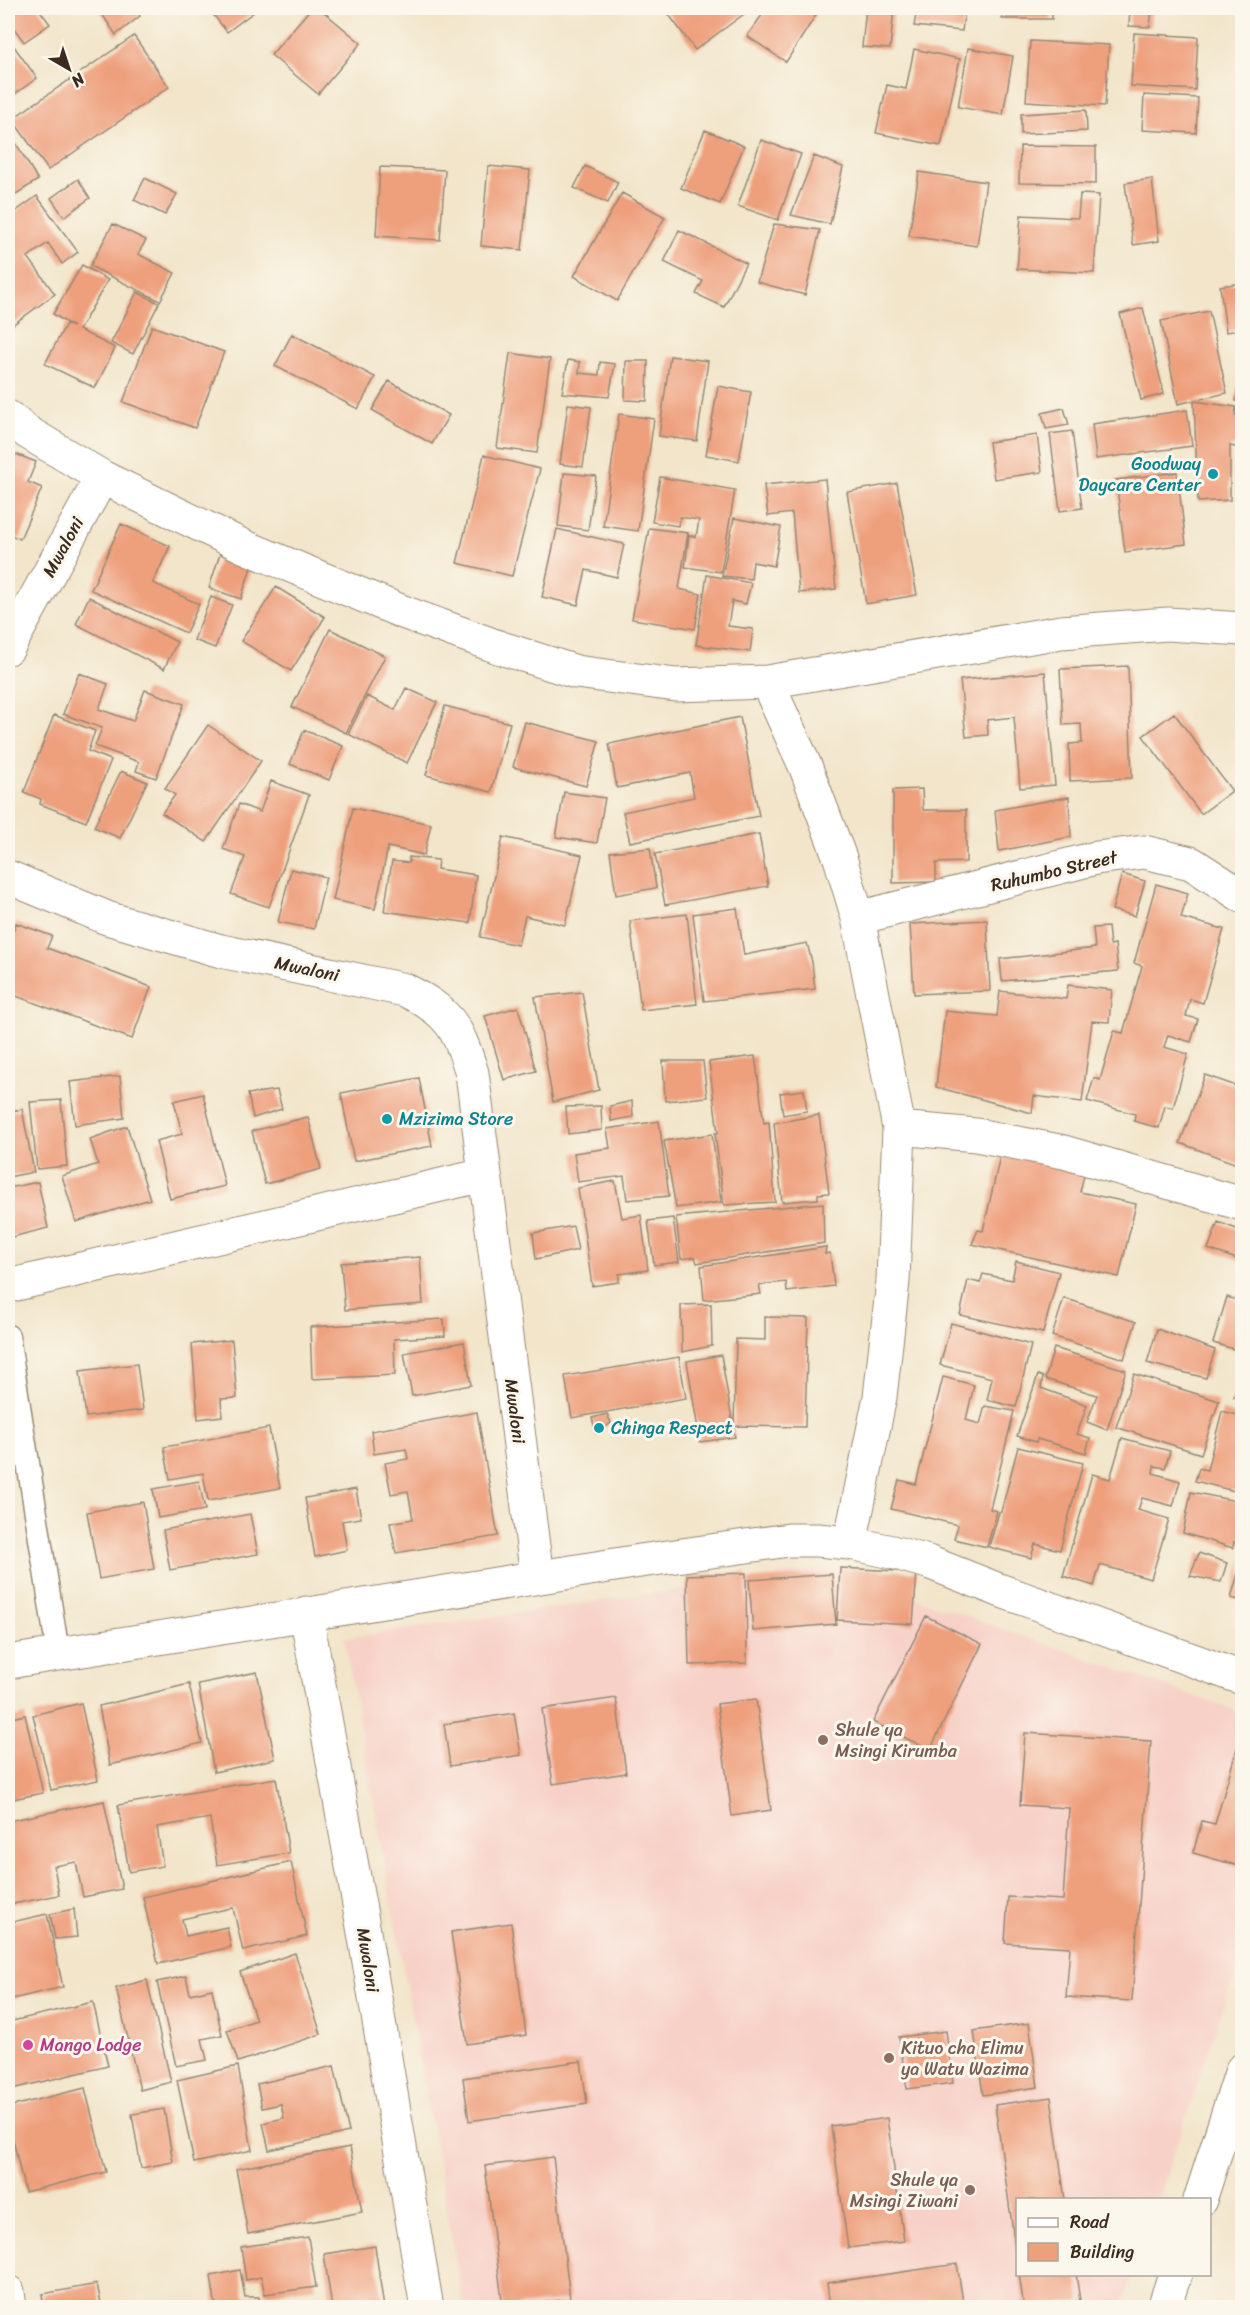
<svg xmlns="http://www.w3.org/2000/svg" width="1250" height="2315" font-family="Sriracha,sans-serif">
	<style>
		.built { fill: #f7d1c8 }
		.building { fill: #ee9f7b }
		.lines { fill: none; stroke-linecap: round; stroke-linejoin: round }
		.service-casing { stroke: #968874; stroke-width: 25 }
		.minor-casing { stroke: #968874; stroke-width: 35 }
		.service { stroke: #fff; stroke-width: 22 }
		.minor { stroke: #fff; stroke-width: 33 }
		.culture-dot { fill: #0f9aa8; stroke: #fbf7ec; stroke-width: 2 }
		.education-dot { fill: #8d6e63; stroke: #fbf7ec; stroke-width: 2 }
		.hotel-dot { fill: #d1479c; stroke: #fbf7ec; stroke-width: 2 }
		.labels { text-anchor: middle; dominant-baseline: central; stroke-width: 6; stroke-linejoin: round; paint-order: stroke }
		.culture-label { font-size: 18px; fill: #0d838f; stroke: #fbf7ec; text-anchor: start }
		.street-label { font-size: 18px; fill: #3b2a1e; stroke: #fbf7ec }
		.education-label { font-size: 18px; fill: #785e54; stroke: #fbf7ec; text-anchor: start }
		.hotel-label { font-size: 18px; fill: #b23c85; stroke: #fbf7ec; text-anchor: start }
	</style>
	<rect width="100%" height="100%" fill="#fbf7ec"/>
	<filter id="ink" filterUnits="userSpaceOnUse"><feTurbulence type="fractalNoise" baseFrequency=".0167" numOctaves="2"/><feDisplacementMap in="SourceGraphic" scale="12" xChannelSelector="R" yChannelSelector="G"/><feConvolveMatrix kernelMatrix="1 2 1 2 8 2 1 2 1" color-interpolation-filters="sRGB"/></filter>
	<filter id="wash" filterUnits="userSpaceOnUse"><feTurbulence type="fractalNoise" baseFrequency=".008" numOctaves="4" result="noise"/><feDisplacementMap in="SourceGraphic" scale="24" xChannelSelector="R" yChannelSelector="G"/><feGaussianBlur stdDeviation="1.35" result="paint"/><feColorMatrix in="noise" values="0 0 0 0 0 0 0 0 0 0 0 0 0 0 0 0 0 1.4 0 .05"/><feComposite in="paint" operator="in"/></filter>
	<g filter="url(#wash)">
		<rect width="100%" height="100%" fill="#f2e5ca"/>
		<path class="built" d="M830,1568L1242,1713V1953L1158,2199L1018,2200V2274L1133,2275L1121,2307H464L344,1638Z"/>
		<g id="blocks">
			<path class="building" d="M11,8H38L50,24L24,42L8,20V10Z
				M98,8H136L140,16L116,35Z
				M208,8H259L227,32Z
				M311,8H319L361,43L318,94L271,55Z
				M664,8H750L751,9L695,50Z
				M767,8H804L816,15L786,62L747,36Z
				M866,8H894L890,49L862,47Z
				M917,8H965L962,31L914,26Z
				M1002,8H1052V19H1002Z
				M1130,8H1152L1150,27L1129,26Z
				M1169,8H1195V10L1169,11Z
				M1134,33L1198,37L1195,90L1131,86Z
				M134,36L169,87L48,170L12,119Z
				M8,38L37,78L8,99Z
				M1030,41L1109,45L1105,106L1026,101Z
				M968,48L1013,56L1003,115L958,107Z
				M914,49L960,59L941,146L876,133L887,85L906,89Z
				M1144,95L1198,98L1196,133L1142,130Z
				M1086,110L1087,131L1021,134V114Z
				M8,130L38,180L10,198L8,194Z
				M705,130L744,146L720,204L681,188Z
				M761,140L801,154L778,220L738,206Z
				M1020,146L1096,147V184L1019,183Z
				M814,156L843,167L830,224L791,215Z
				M488,166L530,170L522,250L481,246Z
				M585,166L618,182L608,203L574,188Z
				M380,167L445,170L440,240L376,236Z
				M919,172L986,182L977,246L909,236Z
				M145,178L177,194L165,215L134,200Z
				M78,179L90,198L64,217L51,198Z
				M1152,179L1159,241L1133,245L1125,183Z
				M622,193L665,217L617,301L574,276Z
				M1080,194L1099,195L1094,273L1017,269L1021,215L1078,218Z
				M37,196L78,252L62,264L48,243L28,257L55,294L8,328V217Z
				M113,224L146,240L138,254L175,273L160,301L90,266Z
				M774,224L820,230L805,295L757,282Z
				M679,230L746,263L724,307L696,294L703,281L664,262Z
				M82,265L108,280L79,330L115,348L95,388L45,364L66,324L73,327L53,314Z
				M1242,283V330L1226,332L1220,286Z
				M137,292L159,303L133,354L111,343Z
				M1143,308L1164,394L1141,400L1120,314Z
				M1209,311L1227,393L1178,404L1161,321Z
				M152,326L224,352L195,428L123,402Z
				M292,334L375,377L358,409L275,366Z
				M510,353L550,359L537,453L497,448Z
				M670,356L708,361L697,441L659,436Z
				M568,360L580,362L579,373L599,375L600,362L615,364L609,397L562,393Z
				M626,361H648L647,401L625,400Z
				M1241,362L1242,363V402L1236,401Z
				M389,381L449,415L432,444L372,410Z
				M718,386L751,392L739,461L706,455Z
				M1194,401L1236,407L1235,415L1242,416V448L1230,446V500L1198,502Z
				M568,404L591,407L583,467L560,464Z
				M1064,408L1069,425L1046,429L1042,413Z
				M1187,410L1192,446L1096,459L1092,424Z
				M619,414L654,419L638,531L603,526Z
				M1072,431L1082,508L1060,511L1050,434Z
				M1037,435L1042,472L994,479L989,442Z
				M8,451L36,462L28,482L42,488L20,539L8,534Z
				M484,455L540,469L512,576L457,563Z
				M1177,472L1186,544L1125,552L1116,480Z
				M564,473L596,476L588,530L558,526Z
				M660,477L735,490L721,572L685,567L689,535L696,537L699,520L680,517L678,526L652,522Z
				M825,479L836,589L799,593L792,513L768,516L764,485Z
				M897,483L917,595L866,604L847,492Z
				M734,518L781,527L774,566L753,562L751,579L722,576Z
				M121,524L170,546L153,583L199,604L186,633L91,590Z
				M649,528L688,533L679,589L701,594L695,629L632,619Z
				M557,529L624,544L617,577L586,570L578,605L542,597Z
				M220,554L252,564L241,599L209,588Z
				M707,575L751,583L746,604L732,601L728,626L753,629L750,652L696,645Z
				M276,587L325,617L291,671L241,641Z
				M89,597L177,642L164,669L76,624Z
				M211,597L232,605L215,648L194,640Z
				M330,629L385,656L346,733L292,707Z
				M1128,666L1132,778L1070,781L1069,744L1082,743L1081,724L1063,725L1060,669Z
				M1045,672L1055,785L1020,788L1014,717L987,720L988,735L966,737L960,680Z
				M79,673L108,684L99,709L133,721L145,690L184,704L156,778L136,771L139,762L95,746L102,728L63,714Z
				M406,688L437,702L407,763L348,734L367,696L395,710Z
				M445,706L510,723L491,792L426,775Z
				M1174,713L1232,791L1201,814L1143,736Z
				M54,715L95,731L88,751L111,760L86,822L40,804L41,799L24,792Z
				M740,717L759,816L630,842L623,812L694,797L690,773L617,788L609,744Z
				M525,722L599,741L586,786L513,767Z
				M208,725L261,761L206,842L162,813L175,795L165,788Z
				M304,730L343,746L329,780L290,764Z
				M121,771L147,782L120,838L94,827Z
				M271,781L309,795L269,907L231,894L245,857L223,849L239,804L260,812Z
				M922,789L923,810H966V862L936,863V882L893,883V790Z
				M564,792L605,798L597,843L556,837Z
				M1069,797L1071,837L999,851L995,810Z
				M353,808L431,824L424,855L388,847L375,909L333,900Z
				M759,834L768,886L665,905L655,854Z
				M503,837L582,855L565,925L525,916L518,945L480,937Z
				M650,848L656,888L616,895L610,852Z
				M409,857L438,860L437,869L476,875L470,923L384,911L392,861L409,863Z
				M291,869L326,877L314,929L278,922Z
				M1122,874L1145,881L1135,916L1112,910Z
				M1156,884L1188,893L1181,918L1224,929L1203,1003L1190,999L1186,1016L1198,1019L1191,1042L1168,1035L1164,1047L1188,1054L1173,1108L1165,1106L1159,1128L1134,1121L1135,1114L1087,1101L1094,1078L1100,1080L1114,1031L1123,1033L1142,966L1134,963Z
				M737,908L744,955L807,943L812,962L815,989L704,1001L693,914Z
				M687,914L697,1004L641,1010L630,921Z
				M987,920L990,991L914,994L910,924Z
				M16,923L52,936L47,948L151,987L132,1039L8,993V947Z
				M1108,927L1110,945L1115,944L1118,971L1002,981L1000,959L1095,948L1093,928Z
				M1068,985L1112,990L1109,1022L1092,1021L1082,1102L1034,1096L1032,1113L936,1087L945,1011L997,1016L1000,991L1066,999Z
				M582,992L599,1090L553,1102L535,997Z
				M518,1007L536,1071L504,1080L485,1016Z
				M755,1056L764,1123L769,1122L775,1202L724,1205L715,1133H718L709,1062Z
				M663,1061H703L707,1097L665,1101Z
				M1205,1075L1242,1088V1166L1180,1143Z
				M120,1076L124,1118L75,1125L70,1082Z
				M419,1078L432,1146L354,1161L341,1093Z
				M277,1090L282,1109L253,1118L248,1094Z
				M804,1090L807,1111L783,1115L780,1093Z
				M203,1094L225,1186L170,1199L156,1141L182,1134L174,1101Z
				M61,1100L67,1166L37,1169L30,1102Z
				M632,1101L633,1117L611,1121L610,1106Z
				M601,1106L602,1130L568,1134L566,1107Z
				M22,1109L34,1172L8,1177V1112Z
				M819,1115L829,1193L818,1194V1199L782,1202L774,1123Z
				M308,1117L321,1169L265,1184L252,1131Z
				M659,1121L669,1196L627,1200L624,1176L578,1182L574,1153L610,1148L607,1129Z
				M127,1126L150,1199L76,1222L62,1176L98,1164L90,1139Z
				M712,1134L721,1202L676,1208L664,1141Z
				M1001,1152L1085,1171L1080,1192L1136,1204L1119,1277L972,1244L978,1230L983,1231Z
				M615,1181L622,1218L641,1215L648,1270L619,1274V1282L592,1286L578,1188Z
				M38,1182L48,1228L8,1238V1188Z
				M823,1203L824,1243L697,1263L695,1257L681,1259L676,1217Z
				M673,1218L679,1262L654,1265L648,1221Z
				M1218,1222L1242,1231V1261L1208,1249Z
				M573,1226L578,1250L536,1259L533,1233Z
				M826,1247L825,1254L830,1253L834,1286L787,1292L786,1282L759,1285L761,1294L704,1300L701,1266Z
				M420,1257L423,1304L345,1310L341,1263Z
				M1016,1261L1059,1272L1043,1333L960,1315L968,1280L980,1283L983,1274L1012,1280Z
				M1227,1297L1242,1302V1331L1237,1350L1213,1343Z
				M1064,1298L1136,1322L1124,1359L1052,1336Z
				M711,1304L712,1346L682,1352L681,1305Z
				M765,1317L808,1318L805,1427L734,1426L736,1339L765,1340Z
				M444,1319L445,1336L394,1339L395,1375L312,1379L310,1327Z
				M951,1323L1031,1345L1016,1407L987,1400L992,1378L940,1365Z
				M1157,1329L1215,1350L1206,1378L1147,1363Z
				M232,1340L237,1398L221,1399L222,1416L198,1419L192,1344Z
				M464,1342L471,1385L412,1396L404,1353Z
				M1054,1348L1126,1370L1107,1430L1087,1422L1097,1395L1045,1379Z
				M721,1355L735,1437L700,1442L687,1361Z
				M679,1357L686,1398L572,1418L565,1376Z
				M137,1364L143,1410L86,1417L80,1371Z
				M1242,1364V1399L1234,1397Z
				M1134,1374L1219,1401L1201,1454L1116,1427Z
				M1038,1375L1043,1377L1041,1388L1087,1405L1077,1434L1090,1438L1086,1453L1037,1439L1036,1442L1017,1436Z
				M943,1377L974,1385L966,1420L980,1424L985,1406L1014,1411L990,1509L997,1511L987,1547L954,1539L958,1525L891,1509L899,1480L916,1484Z
				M1222,1411L1242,1416V1493L1195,1481L1199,1468L1207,1470Z
				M477,1412L498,1536L396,1553L390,1523L413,1519L408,1491L391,1494L385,1463L408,1459L406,1449L374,1454L371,1431Z
				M607,1414L611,1423L596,1433L592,1418Z
				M269,1428L280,1488L208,1501L203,1473L170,1479L164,1447Z
				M1122,1438L1170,1451L1165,1468L1154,1466L1153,1473L1180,1481L1173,1506L1142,1498L1138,1510L1169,1519L1151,1579L1100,1565L1094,1586L1063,1576L1092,1474L1110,1479Z
				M1018,1447L1083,1463L1060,1550L1035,1544L1031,1558L989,1547L999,1512H1001Z
				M199,1481L205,1510L158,1518L153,1489Z
				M356,1489L361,1518L342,1521L347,1550L315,1557L305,1498Z
				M1191,1492L1242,1502V1544L1234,1542L1233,1548L1183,1533Z
				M143,1502L154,1569L99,1579L87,1512Z
				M250,1514L258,1554L170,1570L163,1530Z
				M1199,1553L1227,1563L1221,1582L1190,1576Z
				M1242,1560V1601L1231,1598Z
				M840,1568L917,1572L913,1624L837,1620Z
				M746,1573L747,1663L689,1665L687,1575Z
				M832,1574L836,1624L753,1631L749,1580Z
				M926,1616L982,1644L930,1750L873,1722Z
				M257,1672L275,1759L214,1772L198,1684Z
				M189,1684L202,1743L110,1765L99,1706Z
				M616,1698L626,1773L553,1784L542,1709Z
				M756,1699L771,1810L732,1816L717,1704Z
				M81,1703L98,1780L51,1790L33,1715Z
				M514,1713L521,1755L450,1766L444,1724Z
				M25,1715L43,1793L8,1800V1719Z
				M1242,1731V1854L1239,1866L1193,1853L1202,1821L1215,1824Z
				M1025,1733L1151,1741L1132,2001L1066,1997L1070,1947L1005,1943L1008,1897L1063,1900L1069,1808L1020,1805Z
				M276,1778L289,1853L217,1865L210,1818L157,1827L163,1866L129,1872L118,1805Z
				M104,1801L122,1889L83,1897L76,1862L54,1866L59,1895L8,1905V1821Z
				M291,1862L307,1936L243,1951L233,1908H231L182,1919L186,1936L227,1927L231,1947L158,1964L143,1897Z
				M74,1909L77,1937L55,1939L50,1914Z
				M47,1914L63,1987L8,2000V1923Z
				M511,1923L526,2035L467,2044L451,1932Z
				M295,1953L321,2034L238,2062L227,2030L256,2020L240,1972Z
				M186,1976L190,1994L212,1989L222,2035L202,2039L207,2060L176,2066L157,1982Z
				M147,1980L171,2082L140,2090L116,1988Z
				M93,2002L108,2066L8,2090V2022Z
				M1029,2023L1038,2087L983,2095L974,2031Z
				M946,2031L953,2083L907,2089L899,2037Z
				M581,2061L587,2104L469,2121L463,2078Z
				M238,2066L252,2150L194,2163L177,2080Z
				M334,2066L349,2132L269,2150L263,2123L284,2118L281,2104L262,2108L257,2084Z
				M85,2088L106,2172L25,2192L8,2117V2107Z
				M1051,2097L1065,2200H1018L1016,2253L995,2105Z
				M164,2109L173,2162L141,2168L132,2114Z
				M887,2118L904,2241L848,2248L831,2126Z
				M350,2147L362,2212L248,2234L236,2169Z
				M553,2157L570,2299L503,2308L485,2166Z
				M308,2237L316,2287L265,2294L261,2277L246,2280L241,2247Z
				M375,2246L384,2308H332L324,2254Z
				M957,2264L964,2308H830L827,2283Z
				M240,2270L245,2297H259L260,2308H216L211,2276Z
				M1019,2274H1076L1080,2301L1024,2308Z
				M97,2284L102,2308H44L42,2294Z"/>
		</g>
	</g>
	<g filter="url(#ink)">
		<use href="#blocks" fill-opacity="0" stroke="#968874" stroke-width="1.5"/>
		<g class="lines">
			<g class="service-casing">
				<path id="service" d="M8,1336L58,1653"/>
			</g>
			<g class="minor-casing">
				<path id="minor" d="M8,417L27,432L102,477L243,546L403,612L498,647L576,672L676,685L767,682L1061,632L1168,624L1242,629
					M8,648L102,477
					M767,682L806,768L840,858L858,918L899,1128L893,1281L880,1397L850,1543
					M8,877L107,918L221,951L405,990C450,1012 457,1026 472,1073L537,1577
					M858,918L1096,858L1144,852L1191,863L1242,896
					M899,1128L976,1135L1064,1152L1242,1204
					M8,1286L484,1175
					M306,1613L364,1932L427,2308
					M8,1662L640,1561L789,1540H817L850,1543L892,1552L928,1562L999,1590L1242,1678
					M1200,2200L1242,2070
					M8,2292L10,2308
					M1164,2308L1175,2274"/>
			</g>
			<use href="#service" class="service"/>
			<use href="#minor" class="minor"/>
		</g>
	</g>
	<g class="culture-dot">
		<circle cx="1213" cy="474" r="6"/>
		<circle cx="387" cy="1119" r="6"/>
		<circle cx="599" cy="1428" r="6"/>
	</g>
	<g class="education-dot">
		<circle cx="823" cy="1740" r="6"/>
		<circle cx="889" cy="2058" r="6"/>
		<circle cx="970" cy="2190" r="6"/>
	</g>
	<circle class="hotel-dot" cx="28" cy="2045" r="6"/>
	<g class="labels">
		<g class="culture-label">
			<text x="1201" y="464" text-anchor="end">Goodway<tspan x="1201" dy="21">Daycare Center</tspan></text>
			<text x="399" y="1119">Mzizima Store</text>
			<text x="611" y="1428">Chinga Respect</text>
		</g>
		<g class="street-label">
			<text transform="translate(63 547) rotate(-61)">Mwaloni</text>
			<text transform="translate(1054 871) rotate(-13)">Ruhumbo Street</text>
			<text transform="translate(307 969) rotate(12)">Mwaloni</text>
			<text transform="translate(515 1411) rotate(83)">Mwaloni</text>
			<text transform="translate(368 1960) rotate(81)">Mwaloni</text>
		</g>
		<g class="education-label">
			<text x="835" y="1730">Shule ya<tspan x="835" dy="21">Msingi Kirumba</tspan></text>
			<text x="901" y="2048">Kituo cha Elimu<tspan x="901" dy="21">ya Watu Wazima</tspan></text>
			<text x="958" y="2180" text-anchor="end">Shule ya<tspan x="958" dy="21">Msingi Ziwani</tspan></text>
		</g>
		<g class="hotel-label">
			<text x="40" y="2045">Mango Lodge</text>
		</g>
	</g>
	<rect width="1250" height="2315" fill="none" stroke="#fbf7ec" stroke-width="30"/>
	<rect x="1016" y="2198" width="195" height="78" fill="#fbf7ec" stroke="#aea59a" stroke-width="1.5"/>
	<rect x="1028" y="2218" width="30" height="9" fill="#ffffff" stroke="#aea59a" stroke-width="1.5"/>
	<text x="1070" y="2228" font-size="18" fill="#3b2a1e">Road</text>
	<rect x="1028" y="2243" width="30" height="18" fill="#ee9f7b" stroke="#aea59a" stroke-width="1.5"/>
	<text x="1070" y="2258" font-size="18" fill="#3b2a1e">Building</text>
	<g transform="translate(69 69) rotate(141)" stroke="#fbf7ec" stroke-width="4.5" paint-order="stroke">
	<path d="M0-4.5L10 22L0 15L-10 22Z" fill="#3b2a1e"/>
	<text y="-9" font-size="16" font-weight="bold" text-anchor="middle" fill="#3b2a1e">N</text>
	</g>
</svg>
